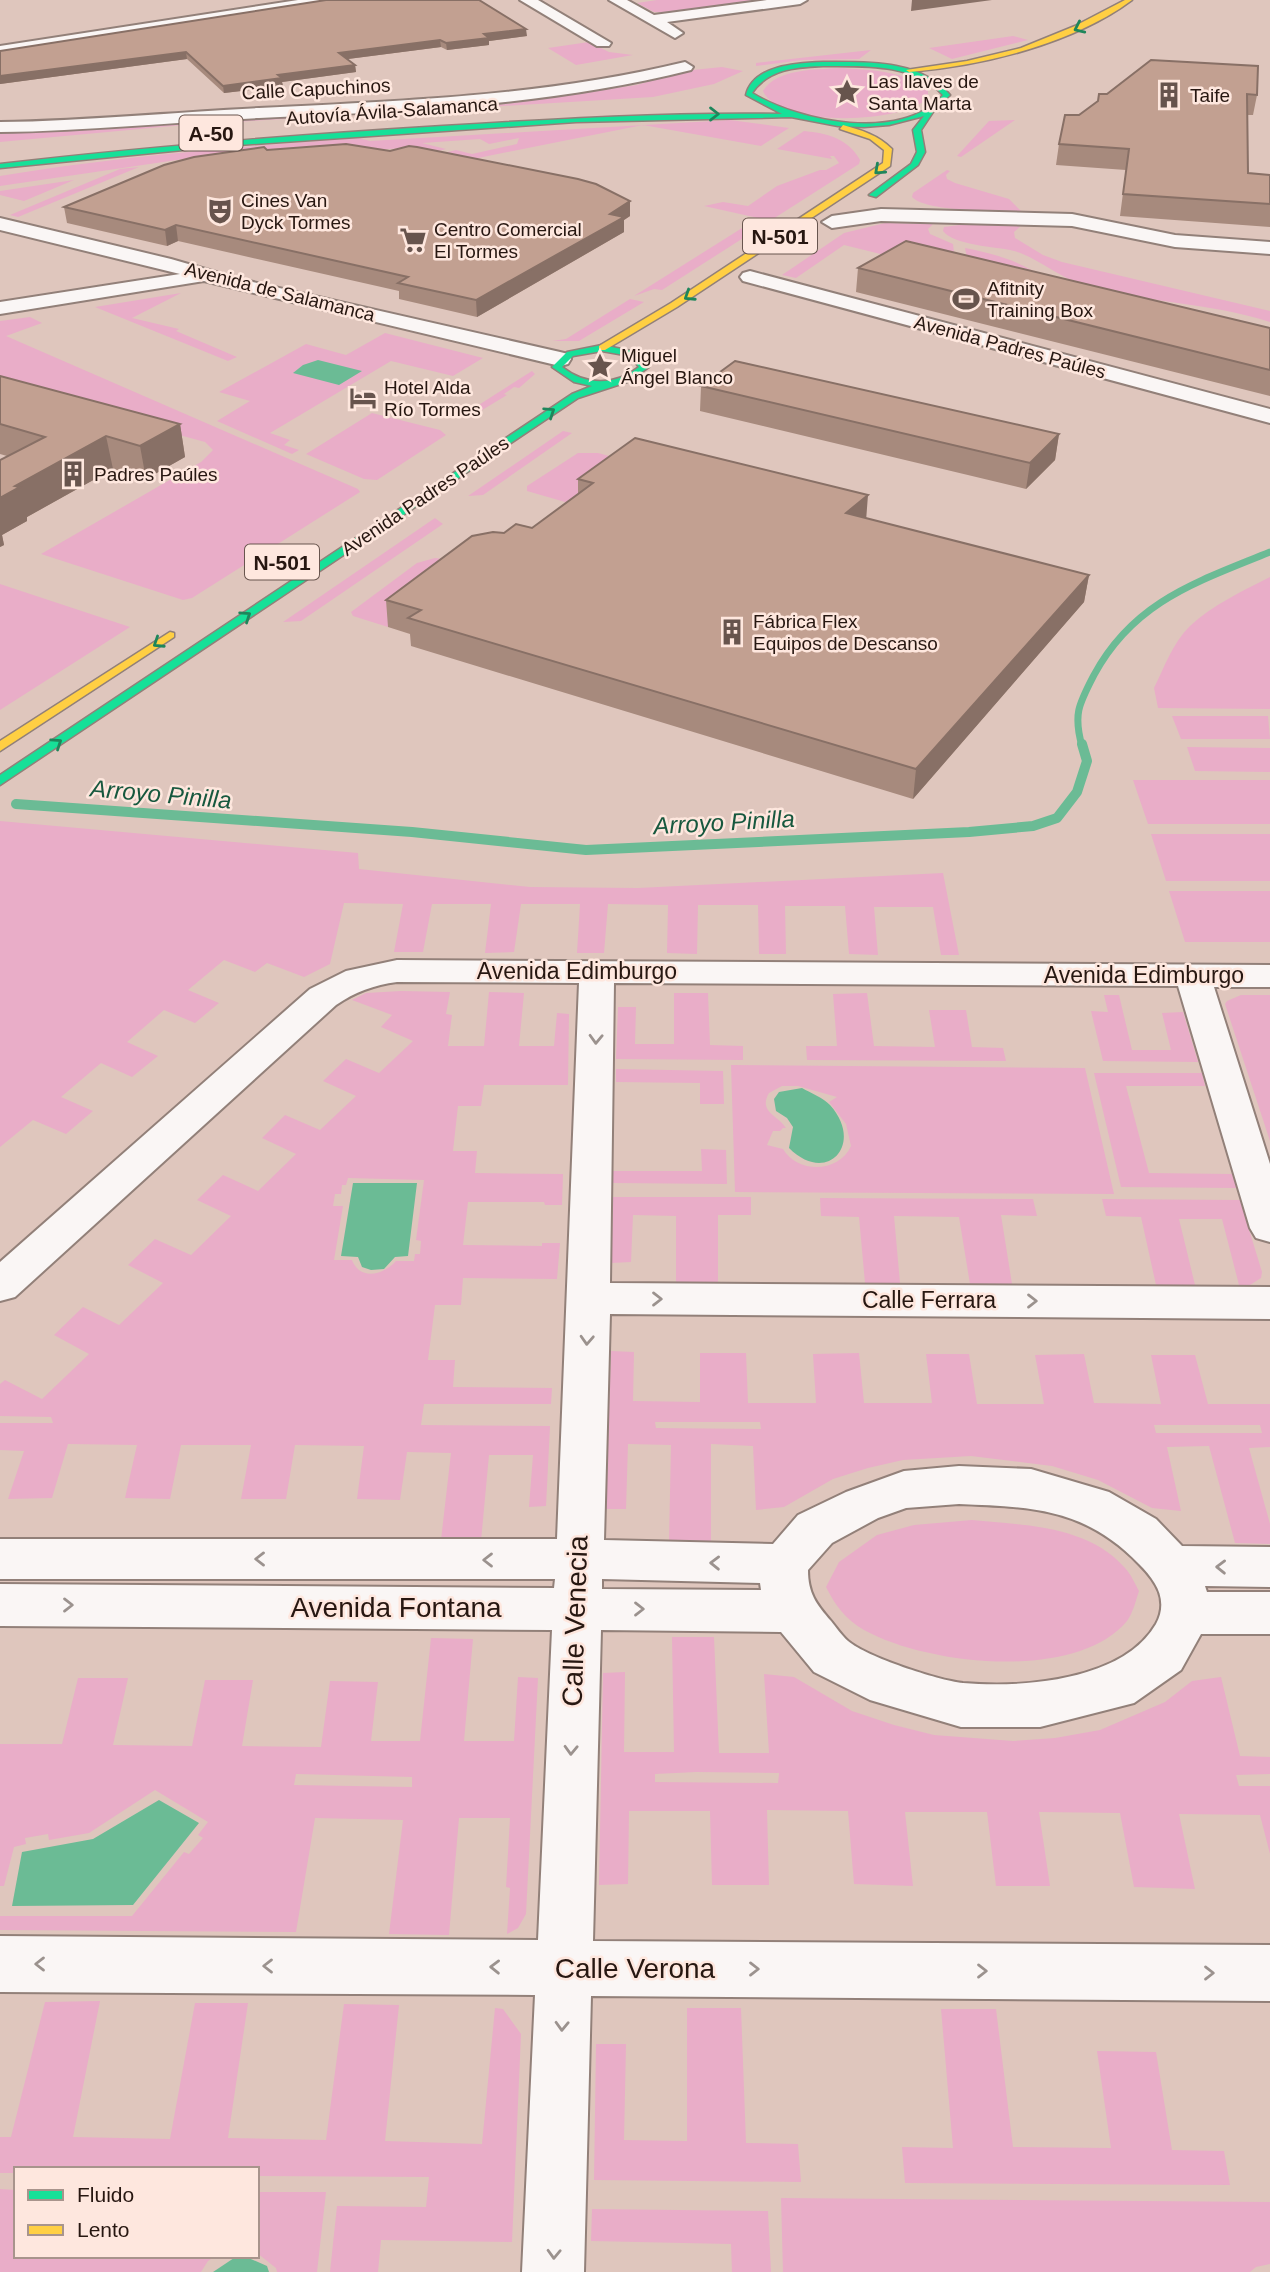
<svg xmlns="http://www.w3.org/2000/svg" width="1270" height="2272" font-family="Helvetica,sans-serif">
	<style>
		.green { fill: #e9adc8; fill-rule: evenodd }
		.water { fill: #6bbb95 }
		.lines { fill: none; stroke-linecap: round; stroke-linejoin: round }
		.stream-far1 { stroke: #6bbb95; stroke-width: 7 }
		.stream { stroke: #6bbb95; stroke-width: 10 }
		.street-casing { stroke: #928079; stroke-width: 4 }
		.fast-casing { stroke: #928079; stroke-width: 3 }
		.slow-casing { stroke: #928079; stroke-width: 3 }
		.street { fill: #faf6f5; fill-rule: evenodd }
		.fast { fill: #16e098; fill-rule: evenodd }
		.slow { fill: #ffcf43; fill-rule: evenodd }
		.wall { fill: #a78a7d }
		.shaded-wall { fill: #887066 }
		.building { fill: #c2a091; stroke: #887066; stroke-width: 2 }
		.oneway { stroke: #1e865b }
		.oneway2 { stroke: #9b928e }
		.labels { text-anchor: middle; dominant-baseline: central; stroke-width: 5; stroke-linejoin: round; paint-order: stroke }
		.far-poi-label { font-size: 19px; fill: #271711; stroke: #fee7de; text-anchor: start }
		.far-street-label { font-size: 19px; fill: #271711; stroke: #fee7de }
		.shield { fill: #fee7de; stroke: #68554e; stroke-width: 2 }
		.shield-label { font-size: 21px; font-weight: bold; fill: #271711 }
		.street-label { font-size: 23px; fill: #271711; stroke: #fee7de }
		.water-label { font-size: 24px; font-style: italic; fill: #17583e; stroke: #fee7de }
		.near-street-label { font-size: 28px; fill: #271711; stroke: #fee7de }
	</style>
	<rect width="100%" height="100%" fill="#dfc6bd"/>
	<path class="green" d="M657,0H766L673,12H654L637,3Z
		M1013,36L1028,40L952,59L929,48Z
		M589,42L609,52L633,55L576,65L548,48Z
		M871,50L859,59L803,60L756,66V63Z
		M722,67L743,71L714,84L653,97L183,125L0,142V130L507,104L637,85L683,71Z
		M839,68C869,70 904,70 928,90V98C903,124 779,128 763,91C777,68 816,70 839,68Z
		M730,120L789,128L761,146L643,125L468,160L444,153L456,150L472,154L517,144L519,138L489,144L480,139L422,143L446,149L431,153L410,148L197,157L0,186V176C119,156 238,147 359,138L370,141Z
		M1015,120L961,157L957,156L989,121Z
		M804,131C826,133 848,138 860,160L859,164L662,290L654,289L634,296L758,218L704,206L723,202L748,206L777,186L820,170H826L839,163L834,156H830L832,159L777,149Z
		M139,167L18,217L10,215L120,169Z
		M947,170L950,171L946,175L947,179L955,183L1009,199L1022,212C999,211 926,212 912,197L913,193Z
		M74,180L24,201L0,195V191Z
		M967,222L1023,224L1014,232L1015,238L1043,255L1062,262L1270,311V322C1209,302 1143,303 1081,284C1057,276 1038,258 1014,251C995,246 955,246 943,231L944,227L967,224Z
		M885,223L933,224L928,229L930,234L953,244L956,269L970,272L965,248C996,254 1019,261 1045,278L1270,350L844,245L796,278L782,275L844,233Z
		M181,293L132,318L179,329L176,331L237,357L228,361L95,307Z
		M630,299L644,302L579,341H552L566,339Z
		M30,317L42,323L6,336L358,489L360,492L192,598L183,600L41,554L201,462L213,450L205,442L0,386V321Z
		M385,333L483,358L453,376L391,361L270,433L290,440L284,445L299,450L292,454L217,421L250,401L219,392L306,344L346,355Z
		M532,371L535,374L519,388L514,387L504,394L507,395L474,415H463Z
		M372,413L440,430L446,435L377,480L364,479L306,454Z
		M563,431L572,433L483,495L468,496Z
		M578,453H598L635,463L579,506L527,491V486Z
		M435,518L443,524L301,621L283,622Z
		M435,558L474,562L388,627L353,616L351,612L417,563Z
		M1270,577V709L1158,708L1154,688C1164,668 1173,642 1190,626C1212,605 1243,591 1270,577Z
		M0,584L130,627L0,710Z
		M1172,716H1268L1270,739H1181Z
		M1187,747L1270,748V772L1195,771Z
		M1133,780H1270V824H1148Z
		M0,821L358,853L359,869L530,887L638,888L943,873L959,955H941L933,907H874L878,955L849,954L845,906H785L786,954H759L758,905H698L697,954L667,953L668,905L608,904L604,953H577L580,904H521L514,952L485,953L491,904H432L423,952H394L403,904L344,903L330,964L304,977L267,963L255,972L224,960L188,990L219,1003L195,1023L164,1010L127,1042L158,1056L132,1077L101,1063L61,1097L93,1111L66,1134L33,1120L0,1147Z
		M1151,834H1270V881H1166Z
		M1169,891H1270V942H1185Z
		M401,991L450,992L446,1014L452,1015L448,1046H484L489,992L524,993L519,1046H554L557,1013L569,1014L568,1085H484L481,1106H458L453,1151H477L475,1173L563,1174L562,1205H545L544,1202H468L463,1245L542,1246V1243H560L557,1279L463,1278L461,1305H435L428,1360H455L453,1387L552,1388L551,1404H424L421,1425L550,1426L546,1506L529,1507L533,1455H489L481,1541L441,1540L451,1453L407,1452L400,1500L357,1499L364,1446L295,1445L286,1499H241L251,1445H181L170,1499L125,1498L137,1445L68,1444L52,1498L8,1499L24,1451L0,1450V1423H53L51,1417L0,1416V1384L5,1380L42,1399L89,1354L54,1335L83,1307L119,1325L163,1283L128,1265L155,1239L191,1255L231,1216L197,1200L223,1175L258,1191L296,1154L262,1138L285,1115L320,1130L356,1096L323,1081L346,1059L379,1073L413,1041L381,1027L392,1015L352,1000L366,993ZM348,1178L424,1180L416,1240L421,1241L420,1254H415L414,1261H396C384,1275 360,1281 352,1260H334L343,1206H333L335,1194H341L342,1185H346Z
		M674,993H708L710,1045L743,1046V1060L616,1059L618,1007H636L635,1044H674Z
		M867,993L874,1046L935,1047L929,1010H966L972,1047L1003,1048L1006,1061L807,1060L806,1046H837L833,994Z
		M1104,995H1119L1132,1050H1171L1162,1013L1183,1012L1198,1062L1103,1061L1091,1011L1108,1012Z
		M1241,995H1270V1141L1225,1004L1227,1001Z
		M731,1065L1085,1068L1114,1194L735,1192ZM782,1086H798L837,1097L829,1102L846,1124L851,1146C839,1173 798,1174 783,1149L767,1145L773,1131H780L783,1128H786C778,1115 758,1112 769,1093Z
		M616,1069L723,1071L724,1104H700V1083L616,1082Z
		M1094,1073H1202L1205,1086H1126L1149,1173L1232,1174L1237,1188L1121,1187Z
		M701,1149L726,1150L727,1184L613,1183V1171H702Z
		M613,1197H751V1215H718V1283L676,1282V1216L633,1215L631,1262L611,1263Z
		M820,1198L1033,1199L1037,1216L1001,1215L1012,1284H970L959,1217L894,1216L900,1283H865L859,1217L821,1216Z
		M1102,1199L1240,1200L1262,1272L1261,1278L1250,1285H1239L1222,1219H1179L1195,1285H1156L1141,1217L1106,1216Z
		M611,1351L634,1352L633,1401L700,1402V1353H746L748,1403H816L813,1354L859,1353L864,1403H932L926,1354H969L977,1404H1044L1035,1355L1084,1354L1094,1403L1161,1404L1151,1355H1195L1208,1404H1270V1447L1249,1448L1270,1524V1544L1235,1543L1209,1446L1167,1447L1181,1511L1152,1508L1098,1480L1052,1466L971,1456L903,1460L868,1468L833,1479L784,1507L756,1510L753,1446L711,1444V1542L669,1541L671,1445L628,1444L626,1509H606ZM655,1422H760L761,1429L656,1428ZM1154,1425H1260L1262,1433H1156Z
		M972,1520C1022,1525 1088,1525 1125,1568C1131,1574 1135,1584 1139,1591C1136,1600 1133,1613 1127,1621C1076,1682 927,1665 864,1630C846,1620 835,1605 826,1587L839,1562L877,1535L914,1525Z
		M672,1637H714L719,1753H769L764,1674L794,1677L852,1711L894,1725L934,1735L1013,1741L1055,1738L1100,1730L1165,1702L1192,1681L1221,1677L1240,1756L1270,1757V1774L1236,1775L1239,1786H1270V1854L1260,1815L1179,1814L1195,1889L1134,1887L1120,1813L1039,1812L1050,1886H996L987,1812H905L913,1886L854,1884L848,1811L767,1810L769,1885H712L710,1811H629L628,1884L599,1885L603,1673L625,1672L624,1752H674ZM696,1772L779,1773V1774L778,1783L655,1782V1774Z
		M431,1638L473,1639L464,1741H514L518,1677L538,1678L526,1914L518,1928L507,1934L510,1888L506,1887L510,1818H459L449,1935L389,1934L403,1820L315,1818L296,1932L0,1930V1916H132L184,1852L189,1854L203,1838L198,1835L208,1822L155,1790L89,1833L49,1840L48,1834L25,1838L26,1844L14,1847L4,1886H0V1744H62L78,1678H128L113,1745L192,1746L205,1680H253L242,1746L321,1747L330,1681L378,1682L371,1741H420ZM296,1774L412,1777V1787L294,1785Z
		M100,2001L73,2137L170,2139L195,2003H248L228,2138L326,2140L344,2004L399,2005L385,2141L482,2144L495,2008L503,2009L521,2034L512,2242L381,2240L378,2272H330L337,2206L426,2207L429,2177L257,2176V2169H16V2173H0V2137H11L45,2002Z
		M687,2008H741L746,2143L798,2144L801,2182L594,2180L596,2044H626L624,2140L687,2141Z
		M941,2009H996L1013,2147L1111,2148L1097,2051L1156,2052L1172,2150L1224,2151L1230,2185L905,2183L902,2147L953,2148Z
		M0,2189L16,2190V2256H216L208,2261L201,2272H0Z
		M257,2192H326L317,2272H277L276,2268L257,2253Z
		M781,2198L1270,2202V2264L1256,2267L1250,2272H783Z
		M592,2209L768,2211L771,2272H732L731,2244L591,2241Z"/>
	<path class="water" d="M318,360L362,371L339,385L293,373L303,365Z
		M802,1088C811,1093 823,1098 830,1105C865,1144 827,1186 789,1148L793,1127L787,1118L776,1111L774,1099L779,1092Z
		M353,1183H417L408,1256L395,1257L384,1269L371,1270L362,1267L358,1257L341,1256Z
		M159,1800L199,1823L133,1905L12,1906L22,1852L93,1839Z
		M237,2256H244L267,2266L269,2272H213Z"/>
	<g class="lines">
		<path class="stream-far1" d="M1082,746C1073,714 1079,704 1094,675C1134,601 1197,582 1270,552"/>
		<path class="stream" d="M16,804L412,832L586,850L969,832L1033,826L1057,818L1077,792L1087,761L1082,744"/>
		<g class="street-casing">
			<path id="street" d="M298,0H334L327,4L0,56V46Z
				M520,0H538L611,43L609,46H597Z
				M609,0H627L654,15L767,0H807L800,4L667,22L683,33L675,38Z
				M685,62L693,67L691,70C548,106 405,111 259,118C173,122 87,131 0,132V122C87,121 173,112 259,108C403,101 545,96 685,62Z
				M881,209L1072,214L1175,235L1270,242V254L1175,247L1072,226L881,221L832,228L822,222L832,216Z
				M0,218L171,259L240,279L560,352L568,354L571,359L568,364L560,366L204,281L0,314V302L180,274L0,230Z
				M750,271L1270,409V423L743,281L740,277L743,273Z
				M397,960L1270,965V987H1214L1270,1164V1242L1256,1238L1250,1228L1178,986L614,983L610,1283L1270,1287V1319L610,1314L604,1540L773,1544L798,1515L846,1492L904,1471L959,1466L1031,1469L1109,1492L1156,1519L1182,1546L1270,1547V1587L1205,1586L1207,1592H1270V1634H1201L1181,1670L1134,1703L1040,1727H961L870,1700L814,1672L781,1632L601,1630L593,1941L1270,1945V2001L591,1996L584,2272H522L535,1995L0,1992V1936L538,1940L552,1630L0,1626V1584L554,1588L555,1579H0V1539H557L579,983L397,982C374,985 355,992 336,1005L15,1297L0,1301V1262L310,989L346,971ZM959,1504C1032,1507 1085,1508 1139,1564C1156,1581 1169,1600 1156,1624C1123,1681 1022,1688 963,1683C937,1680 867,1657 848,1641C842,1636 836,1627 831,1621C816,1604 808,1593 808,1570L832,1543L878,1518L906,1508ZM602,1579L760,1583L761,1590L602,1589Z"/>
		</g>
		<g class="fast-casing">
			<path id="fast" d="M823,62C866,62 920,59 950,95L933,112L921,130L925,152L918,165L876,197L869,195L911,164L917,152L913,130L924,116L889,125L864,127L838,126L791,117L576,122L224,146L0,168V164C147,147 295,135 443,126C556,119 669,112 782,114L746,95C753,65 797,63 823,62ZM823,66C864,66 913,63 943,95C902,143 799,122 752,93C768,69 796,67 823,66Z
				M602,345L636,352L649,367L627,382L578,398L0,785V775L572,394L592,386L574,382L552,367L567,352ZM602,351L630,356L639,367C615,386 586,386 562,367L573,356Z"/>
		</g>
		<g class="slow-casing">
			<path id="slow" d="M1125,0H1132C1073,44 982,66 909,72L906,70L967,61L1021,48L1075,26Z
				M843,125C861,130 878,135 892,149L890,166L677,307L605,350H599V346L671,303L883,163L884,150L870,139L840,129Z
				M170,632L174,633V637L0,751V741Z"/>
		</g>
		<use href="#street" class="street"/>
		<use href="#fast" class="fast"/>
		<use href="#slow" class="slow"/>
	</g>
	<path class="wall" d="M527,36L489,41V45L447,50L441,47L348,59L355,65L356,72L282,82L283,86L224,93L187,59L0,84V51Z
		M1151,60L1257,95L1253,115H1247L1248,173L1270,175V227L1120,216L1126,170L1056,165L1059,144L1079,115Z
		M267,150L630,216L624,220V232L477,317L399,299V291L178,241L167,246L67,223L64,207Z
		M858,268L1270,328V396L856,292Z
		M0,376L180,424L185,457L146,479L113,469L27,517V521L2,535L4,545L0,547L7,456L0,454Z
		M701,386L1059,434L1055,460L1026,489L700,411Z
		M578,479L866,518L1089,575L1084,602L913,799L411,646L410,634L388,627L386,600L504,533L532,528L578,494Z"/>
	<path class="shaded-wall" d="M912,0H992L911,11Z
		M526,29L527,36L489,41V45L447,50L446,43L484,34Z
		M440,40L441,47L340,60L339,53Z
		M186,52L187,59L0,84V76Z
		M355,65L356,72L282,82L283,86L224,93L223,86L278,75Z
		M630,201V216L624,220V232L477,317L476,300Z
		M176,225L178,241L167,246L165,230Z
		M180,424L185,457L146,479L140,446Z
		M1059,434L1055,460L1026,489L1030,463Z
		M106,436L113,469L27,517V521L2,535L4,545L0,547V498L15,486Z
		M868,495L866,521L846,513Z
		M1089,575L1084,602L913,799L916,769Z"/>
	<path class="building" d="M326,0H479L526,29L484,34L489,38L446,43L440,40L339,53L355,65L278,75L282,78L223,86L186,52L0,76V51Z
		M1151,60L1258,66L1257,95L1247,94L1248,173L1270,175V204L1123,194L1129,149L1059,144L1065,115H1079L1098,101L1099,94H1107Z
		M346,144L390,151L409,146L417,147L578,179L596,184L630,201L610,214L624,217L476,300L398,283L408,277L176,225L165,230L64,207L164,165L194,157L264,147L267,150Z
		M906,241L1270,328V370L858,268Z
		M735,361L1059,434L1030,463L701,386Z
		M0,376L180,424L140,446L106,436L15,486L20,487L0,498V460L45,437L0,424Z
		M635,438L868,495L846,513L1089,575L916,769L408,618L421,610L386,600L472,536L493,532L504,533L516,524L532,528L593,483L578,479Z"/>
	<defs><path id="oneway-chevron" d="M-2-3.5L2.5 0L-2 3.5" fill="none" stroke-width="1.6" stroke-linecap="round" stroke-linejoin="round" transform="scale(1.75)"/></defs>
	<g class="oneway">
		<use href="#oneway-chevron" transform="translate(1079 28) rotate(155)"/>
		<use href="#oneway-chevron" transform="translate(714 114)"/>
		<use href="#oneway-chevron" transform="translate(879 170) rotate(138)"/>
		<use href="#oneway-chevron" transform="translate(689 296) rotate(147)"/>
		<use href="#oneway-chevron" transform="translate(550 412) rotate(-34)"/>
		<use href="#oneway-chevron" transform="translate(246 616) rotate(-34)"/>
		<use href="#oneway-chevron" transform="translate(158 643) rotate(147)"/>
		<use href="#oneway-chevron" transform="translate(57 743) rotate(-34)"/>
	</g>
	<g class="oneway2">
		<use href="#oneway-chevron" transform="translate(596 1039) rotate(92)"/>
		<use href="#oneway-chevron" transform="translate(657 1299)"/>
		<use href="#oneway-chevron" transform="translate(1032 1301)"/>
		<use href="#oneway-chevron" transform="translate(587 1340) rotate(93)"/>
		<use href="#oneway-chevron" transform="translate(260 1559) rotate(-180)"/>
		<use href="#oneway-chevron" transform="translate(488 1560) rotate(180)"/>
		<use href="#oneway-chevron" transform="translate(715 1563) rotate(-179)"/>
		<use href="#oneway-chevron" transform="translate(1221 1567) rotate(-179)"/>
		<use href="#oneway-chevron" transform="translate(68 1605)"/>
		<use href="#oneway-chevron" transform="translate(639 1609)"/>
		<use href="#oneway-chevron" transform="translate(571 1750) rotate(92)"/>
		<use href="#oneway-chevron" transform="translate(40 1964) rotate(-180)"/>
		<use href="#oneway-chevron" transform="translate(268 1966) rotate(-180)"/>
		<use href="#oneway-chevron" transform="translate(495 1967) rotate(-179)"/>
		<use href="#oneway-chevron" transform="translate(754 1969)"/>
		<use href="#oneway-chevron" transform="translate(982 1971)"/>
		<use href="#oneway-chevron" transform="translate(1209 1973)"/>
		<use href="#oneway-chevron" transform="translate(562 2026) rotate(92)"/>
		<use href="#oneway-chevron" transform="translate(554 2254) rotate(92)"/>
	</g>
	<defs>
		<g id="sight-bare" transform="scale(2.1)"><path d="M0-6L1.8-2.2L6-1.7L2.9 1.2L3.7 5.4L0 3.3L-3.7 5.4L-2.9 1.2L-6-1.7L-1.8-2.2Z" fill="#67544d" stroke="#fee7de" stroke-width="2.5" paint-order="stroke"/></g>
		<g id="building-bare" transform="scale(2.1)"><path d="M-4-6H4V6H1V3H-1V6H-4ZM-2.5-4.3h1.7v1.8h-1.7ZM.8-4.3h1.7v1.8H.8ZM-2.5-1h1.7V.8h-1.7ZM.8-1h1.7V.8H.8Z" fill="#67544d" stroke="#fee7de" stroke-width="2.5" paint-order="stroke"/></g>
		<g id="theatre-bare" transform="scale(2.1)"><path d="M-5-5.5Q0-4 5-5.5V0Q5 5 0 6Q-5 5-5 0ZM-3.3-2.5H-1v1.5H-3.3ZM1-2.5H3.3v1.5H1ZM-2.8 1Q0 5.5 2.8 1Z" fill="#67544d" stroke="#fee7de" stroke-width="2.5" paint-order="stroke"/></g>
		<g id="supermarket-bare" transform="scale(2.1)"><path d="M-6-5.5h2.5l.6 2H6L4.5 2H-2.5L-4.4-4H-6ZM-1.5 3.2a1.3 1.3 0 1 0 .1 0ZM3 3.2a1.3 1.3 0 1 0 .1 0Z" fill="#67544d" stroke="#fee7de" stroke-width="2.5" paint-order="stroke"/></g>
		<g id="stadium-bare" transform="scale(2.1)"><path d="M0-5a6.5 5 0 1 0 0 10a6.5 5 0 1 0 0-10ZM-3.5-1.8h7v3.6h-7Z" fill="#67544d" stroke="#fee7de" stroke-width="2.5" paint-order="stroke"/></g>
		<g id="hotel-bare" transform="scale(2.1)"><path d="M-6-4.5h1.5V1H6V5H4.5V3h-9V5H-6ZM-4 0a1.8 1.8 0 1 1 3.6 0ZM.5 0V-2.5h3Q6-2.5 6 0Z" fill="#67544d" stroke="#fee7de" stroke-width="2.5" paint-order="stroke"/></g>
	</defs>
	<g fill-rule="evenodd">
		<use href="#sight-bare" x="847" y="92"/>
		<use href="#building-bare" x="1169" y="95"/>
		<use href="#theatre-bare" x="220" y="211"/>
		<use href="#supermarket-bare" x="413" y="240"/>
		<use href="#stadium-bare" x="966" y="299"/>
		<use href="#sight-bare" x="600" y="366"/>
		<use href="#hotel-bare" x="363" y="398"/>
		<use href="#building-bare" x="73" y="474"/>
		<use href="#building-bare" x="732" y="632"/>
	</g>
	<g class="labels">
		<g class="far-poi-label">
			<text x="868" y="81">Las llaves de<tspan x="868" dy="22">Santa Marta</tspan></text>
			<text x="1190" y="95">Taife</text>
			<text x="241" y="200">Cines Van<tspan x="241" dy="22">Dyck Tormes</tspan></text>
			<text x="434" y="229">Centro Comercial<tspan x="434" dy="22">El Tormes</tspan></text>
			<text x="987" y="288">Afitnity<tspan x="987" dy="22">Training Box</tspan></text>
			<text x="621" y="355">Miguel<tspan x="621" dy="22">Ángel Blanco</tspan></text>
			<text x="384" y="387">Hotel Alda<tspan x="384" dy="22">Río Tormes</tspan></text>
			<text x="94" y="474">Padres Paúles</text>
			<text x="753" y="621">Fábrica Flex<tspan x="753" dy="22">Equipos de Descanso</tspan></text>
		</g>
		<g class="far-street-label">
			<text transform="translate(316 89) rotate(-3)">Calle Capuchinos</text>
			<text transform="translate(392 111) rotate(-4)">Autovía Ávila-Salamanca</text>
			<text transform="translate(280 292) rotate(14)">Avenida de Salamanca</text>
			<text transform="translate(1010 347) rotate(15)">Avenida Padres Paúles</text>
			<text transform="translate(425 496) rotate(-34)">Avenida Padres Paúles</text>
		</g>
		<g class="shield">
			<rect x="179.5" y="115.5" width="63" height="35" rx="5"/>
			<rect x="743" y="218.5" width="74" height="35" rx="5"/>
			<rect x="245" y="544.5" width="74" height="35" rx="5"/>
		</g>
		<g class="shield-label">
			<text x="211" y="133">A-50</text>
			<text x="780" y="236">N-501</text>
			<text x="282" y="562">N-501</text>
		</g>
		<g class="street-label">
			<text x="577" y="971">Avenida Edimburgo</text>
			<text x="1144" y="975">Avenida Edimburgo</text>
			<text x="929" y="1300">Calle Ferrara</text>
		</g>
		<g class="water-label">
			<text transform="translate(161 794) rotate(5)">Arroyo Pinilla</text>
			<text transform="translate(724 822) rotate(-3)">Arroyo Pinilla</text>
		</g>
		<g class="near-street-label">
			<text x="396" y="1607">Avenida Fontana</text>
			<text transform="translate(575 1621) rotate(-88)">Calle Venecia</text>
			<text x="635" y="1968">Calle Verona</text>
		</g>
	</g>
	<rect x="14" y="2167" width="245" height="91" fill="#fee7de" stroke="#a8948c" stroke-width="2"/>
	<rect x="28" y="2190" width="35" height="10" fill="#16e098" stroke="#a8948c" stroke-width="2"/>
	<text x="77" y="2202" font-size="21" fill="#271711">Fluido</text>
	<rect x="28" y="2225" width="35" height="10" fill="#ffcf43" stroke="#a8948c" stroke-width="2"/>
	<text x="77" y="2237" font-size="21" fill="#271711">Lento</text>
</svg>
